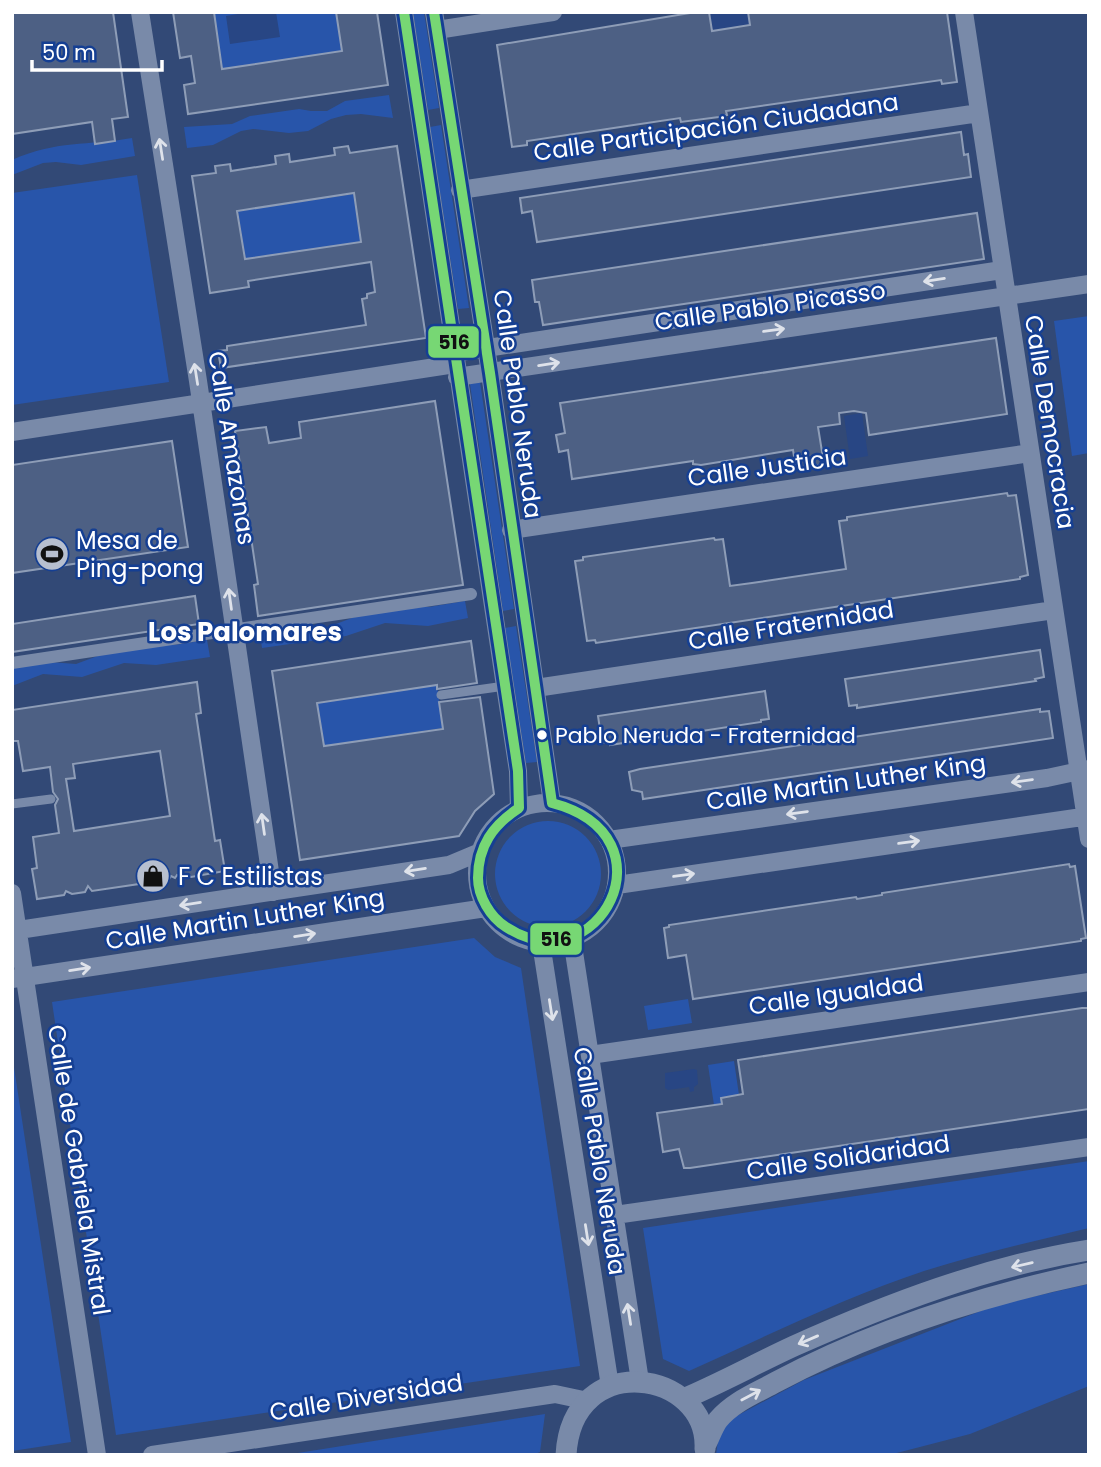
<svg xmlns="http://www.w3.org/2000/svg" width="1101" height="1467" font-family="Poppins,sans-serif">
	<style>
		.green { fill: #2855aa }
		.water { fill: #284684 }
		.building { fill: #4d6084; stroke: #8e9db7; stroke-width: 2; fill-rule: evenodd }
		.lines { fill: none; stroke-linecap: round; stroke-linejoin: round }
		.service { stroke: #798aa9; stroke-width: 9 }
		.pedestrian { stroke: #798aa9; stroke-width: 12 }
		.minor { stroke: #798aa9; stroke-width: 18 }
		.tertiary { stroke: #798aa9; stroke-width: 21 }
		.bus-1-casing { stroke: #153f93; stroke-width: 16 }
		.bus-1 { stroke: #77d774; stroke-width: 10 }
		.oneway { stroke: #dee2ea }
		.bus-dot { fill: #fff; stroke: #153f93; stroke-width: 2.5 }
		.labels { text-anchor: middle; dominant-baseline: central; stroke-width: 5; stroke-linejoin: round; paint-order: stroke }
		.bus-label { font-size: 22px; fill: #fff; stroke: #153f93; text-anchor: start }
		.street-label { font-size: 24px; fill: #fff; stroke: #153f93 }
		.poi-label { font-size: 24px; fill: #fff; stroke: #153f93; text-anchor: start }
		.neighbourhood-label { font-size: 26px; font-weight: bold; fill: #fff; stroke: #153f93 }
		.line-badge { stroke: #153f93; stroke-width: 2.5 }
		.pale-badge-label { font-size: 19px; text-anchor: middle; font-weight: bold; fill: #111 }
	</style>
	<rect width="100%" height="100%" fill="#324976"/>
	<path class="green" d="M214,12H336L342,51L222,69Z
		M413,12H424L439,108L428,110Z
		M389,95L393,118L361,114L346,115L331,119L308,131L289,133L253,129L241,131L213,145L187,148L184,127L232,124L250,116L299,109L311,111H327L345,101Z
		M441,125L469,308L458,309L430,127Z
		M132,138L135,156L81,165L56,162L43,163L12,175V160C56,140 88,146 132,138Z
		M137,175L169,382L12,405V193Z
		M354,194L361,242L245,259L238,211Z
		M1089,316V453L1072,456L1054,321Z
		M480,382L514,609L503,611L470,384Z
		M465,601L468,618L428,626L385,623L346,636L262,648L259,628L278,625L312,628L328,627L373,610L407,605L429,607Z
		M516,626L537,762L526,763L505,628Z
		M207,640L210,657L156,665L124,663L82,677L43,674L12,686V664L36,661L76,664L111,651L154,644L174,645Z
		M437,685L443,728L324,746L317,703Z
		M495 874a53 53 0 1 1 106 0a53 53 0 1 1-106 0Z
		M474,938L495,957L521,968L580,1366L116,1435L52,1002Z
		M688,999L692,1023L648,1030L644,1006Z
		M12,1054L71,1442L12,1451Z
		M734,1061L739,1095L721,1098L722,1104L714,1105L708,1065Z
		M1089,1161V1228C1034,1241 978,1254 924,1271C843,1298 767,1336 689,1371L663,1359L643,1228Z
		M1089,1284V1386L970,1434L889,1455H716L719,1433L731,1419L804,1380L996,1305Z
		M545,1414L540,1452L533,1455H285Z"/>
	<path class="water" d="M250,12H276L280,37L230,44L226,16Z
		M709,12H748L750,25L712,31Z
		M862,413L868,456L850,459L844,416Z
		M694,1069L697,1070L698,1084L694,1087V1091L690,1092L689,1087L668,1090L665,1088V1073Z"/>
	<path class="building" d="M12,12H113L128,117L112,119L115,141L95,144L92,122L12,134Z
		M173,12H214L222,69L342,51L336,12H377L388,85L188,114L184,85L195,83L191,56L180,58Z
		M696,12H709L712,31L750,25L748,12H947L957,82L942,84L941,80L726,111L727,115L719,117L681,122L680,118L627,126L527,141V145L512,147L497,45Z
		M961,132L964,155L968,154L971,177L537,242L532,211L522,213L520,198Z
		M348,146L350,153L397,146L426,338L221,368L218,351L227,350V346L366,325L362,299L367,298V294L375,292L371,262L248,281L249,287L210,293L192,176L216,173L215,166L230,164L231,171L276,164L275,156L289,154L290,162L335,155L334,148ZM354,193L361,242L245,259L237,211Z
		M977,213L984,259L543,325L539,302H535L532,280Z
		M996,338L1007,414L869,435L866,413L854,411L839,413L840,424L818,427L824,464L796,469L793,450L701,465L693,464V461L572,479L568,450L559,452L556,435L565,433L560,403Z
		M435,401L463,585L258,616L254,585L258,584L235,431L266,427L269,443L301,438L299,422Z
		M172,441L188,547L12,573V465Z
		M1007,493L1008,496L1016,495L1024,548L1028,575L1020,577V579L596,643L595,640L587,641L575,561L583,560V557L714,538L715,540L723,539L730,586L752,583L846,569L839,521L847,520V517Z
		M195,596L199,624L12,652V624Z
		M471,641L477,683L437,689V685L317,703L324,746L443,729L439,702L480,697L494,794L475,811L459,836L300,860L272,671Z
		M1040,650L1044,677L1035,679L1036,681L857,708V705L849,706L845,679Z
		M197,682L201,713L196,714L215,841L220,840L225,871L191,877L184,874L182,877L177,875L175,878L171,876L169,879L147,883L143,880L139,884L92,891L88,886L85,892L72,894L66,891L64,895L37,899L32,869L37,868L33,837L59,833L55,805L58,799L53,792L50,767L23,771L18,741H12V710ZM160,751L170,816L74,831L66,779L75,778L73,764Z
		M765,691L769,719L761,720V722L610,745V742L602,743L598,716Z
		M1040,709V712L1049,711L1053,738L643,799L642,792L632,790L629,772L640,769Z
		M1069,864L1070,867L1075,866L1086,938L1081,939V941L693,999L686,955L668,958L664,928L669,927V925L856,897L857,899L882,895V893Z
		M1082,1008H1089V1109L690,1168H684L679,1149L663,1152L657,1113L722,1104L721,1098L743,1094L738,1060Z"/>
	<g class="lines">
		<path class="service" d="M441,695L505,686
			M12,804L51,799"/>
		<path class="pedestrian" d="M12,663L471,594"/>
		<path class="minor" d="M140,12L198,381L273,892
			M404,12L505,686L518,771L519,808
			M434,12L490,373L552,803
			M964,12L1089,839
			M437,30L553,12
			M460,190L979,113
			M454,353L1002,270
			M457,377L1089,284
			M12,432L455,364
			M511,530L1030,453
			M536,688L1054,610
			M477 873a70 70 0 1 1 140 0a70 70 0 1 1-140 0Z
			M609,840L1047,778L1089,769
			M617,885L1089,816
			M12,893L97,1455
			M12,931L449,865L480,852
			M572,939L640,1381
			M541,943L610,1386
			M12,979L486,908
			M590,1055L1089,982
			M615,1215L1089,1147
			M152,1455L555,1394L588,1401"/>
		<path class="tertiary" d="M683,1399C721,1383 757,1363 794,1346C888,1304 987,1266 1089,1250
			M706,1444C710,1436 713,1427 718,1420C733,1402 756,1393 776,1382C874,1330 981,1296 1089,1273
			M566,1455C572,1348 709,1370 705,1449"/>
		<g class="bus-1-casing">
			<path id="bus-1" d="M404,12L518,771L519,808C493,825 478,846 478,878C478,896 490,917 506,927C598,987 678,836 552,803L490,373L434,12"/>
		</g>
		<use href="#bus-1" class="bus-1"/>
	</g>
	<defs><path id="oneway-shaft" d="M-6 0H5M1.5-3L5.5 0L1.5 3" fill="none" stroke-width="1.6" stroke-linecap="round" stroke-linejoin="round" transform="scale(1.75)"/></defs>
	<g class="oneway">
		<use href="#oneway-shaft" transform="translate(161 149) rotate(-99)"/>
		<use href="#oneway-shaft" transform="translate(934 280) rotate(171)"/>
		<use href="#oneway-shaft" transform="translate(774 330) rotate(-8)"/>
		<use href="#oneway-shaft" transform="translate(549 364) rotate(-9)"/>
		<use href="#oneway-shaft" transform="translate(196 374) rotate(-99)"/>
		<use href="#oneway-shaft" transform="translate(230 599) rotate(-98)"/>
		<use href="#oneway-shaft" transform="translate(1022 781) rotate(172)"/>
		<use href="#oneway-shaft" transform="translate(797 813) rotate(172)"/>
		<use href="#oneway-shaft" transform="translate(263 824) rotate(-98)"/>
		<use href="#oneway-shaft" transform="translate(909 842) rotate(-8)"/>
		<use href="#oneway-shaft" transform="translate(415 870) rotate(171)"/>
		<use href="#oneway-shaft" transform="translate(684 875) rotate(-8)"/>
		<use href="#oneway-shaft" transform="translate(190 904) rotate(171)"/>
		<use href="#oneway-shaft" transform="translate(305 935) rotate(-9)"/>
		<use href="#oneway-shaft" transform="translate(80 969) rotate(-9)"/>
		<use href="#oneway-shaft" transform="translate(551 1010) rotate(81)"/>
		<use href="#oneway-shaft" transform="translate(587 1235) rotate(81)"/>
		<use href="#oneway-shaft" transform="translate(1022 1265) rotate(167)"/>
		<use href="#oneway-shaft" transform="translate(629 1314) rotate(-99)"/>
		<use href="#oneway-shaft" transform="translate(808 1340) rotate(157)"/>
		<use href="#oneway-shaft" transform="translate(751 1395) rotate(-28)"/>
	</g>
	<defs>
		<g id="stadium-disc" transform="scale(1.75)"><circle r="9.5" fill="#b7bfcf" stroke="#153f93"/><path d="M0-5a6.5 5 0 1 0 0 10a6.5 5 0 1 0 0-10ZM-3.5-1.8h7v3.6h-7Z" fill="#111"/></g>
		<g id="shop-disc" transform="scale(1.75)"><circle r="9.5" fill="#b7bfcf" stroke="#153f93"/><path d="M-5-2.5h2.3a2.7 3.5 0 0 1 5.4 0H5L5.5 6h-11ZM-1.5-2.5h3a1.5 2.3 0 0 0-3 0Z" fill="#111"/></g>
	</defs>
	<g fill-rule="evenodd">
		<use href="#stadium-disc" x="52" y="554"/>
		<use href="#shop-disc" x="153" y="876"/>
	</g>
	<circle class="bus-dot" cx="542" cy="735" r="6"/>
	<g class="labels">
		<g class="bus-label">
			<text x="555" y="735">Pablo Neruda - Fraternidad</text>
		</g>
		<g class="street-label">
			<text transform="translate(716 127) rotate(-8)">Calle Participación Ciudadana</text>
			<text transform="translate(770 306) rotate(-8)">Calle Pablo Picasso</text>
			<text transform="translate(518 404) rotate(82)">Calle Pablo Neruda</text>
			<text transform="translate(1050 422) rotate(81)">Calle Democracia</text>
			<text transform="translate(232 448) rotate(81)">Calle Amazonas</text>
			<text transform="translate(767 467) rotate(-8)">Calle Justicia</text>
			<text transform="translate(791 625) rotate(-9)">Calle Fraternidad</text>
			<text transform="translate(846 782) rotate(-8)">Calle Martin Luther King</text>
			<text transform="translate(245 919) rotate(-9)">Calle Martin Luther King</text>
			<text transform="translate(836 994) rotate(-8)">Calle Igualdad</text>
			<text transform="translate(848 1157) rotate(-8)">Calle Solidaridad</text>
			<text transform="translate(600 1161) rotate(81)">Calle Pablo Neruda</text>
			<text transform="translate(79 1170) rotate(81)">Calle de Gabriela Mistral</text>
			<text transform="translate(366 1397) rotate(-9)">Calle Diversidad</text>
		</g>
		<g class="poi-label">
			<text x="76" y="540">Mesa de<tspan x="76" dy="28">Ping-pong</tspan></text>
			<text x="178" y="876">F C Estilistas</text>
		</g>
		<g class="neighbourhood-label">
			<text x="245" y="632">Los Palomares</text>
		</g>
	</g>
	<g class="line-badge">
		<rect x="427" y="325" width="53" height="34" rx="7" fill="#77d774"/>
		<rect x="529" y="922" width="54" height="34" rx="7" fill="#77d774"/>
	</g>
	<g class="pale-badge-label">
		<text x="454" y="349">516</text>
		<text x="556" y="946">516</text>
	</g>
	<rect width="1101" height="1467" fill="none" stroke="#ffffff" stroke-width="28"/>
	<path d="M32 60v10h130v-10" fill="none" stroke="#ffffff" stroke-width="3.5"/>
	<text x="42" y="60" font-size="21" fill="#ffffff" stroke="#153f93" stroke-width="5" paint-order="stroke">50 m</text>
</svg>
